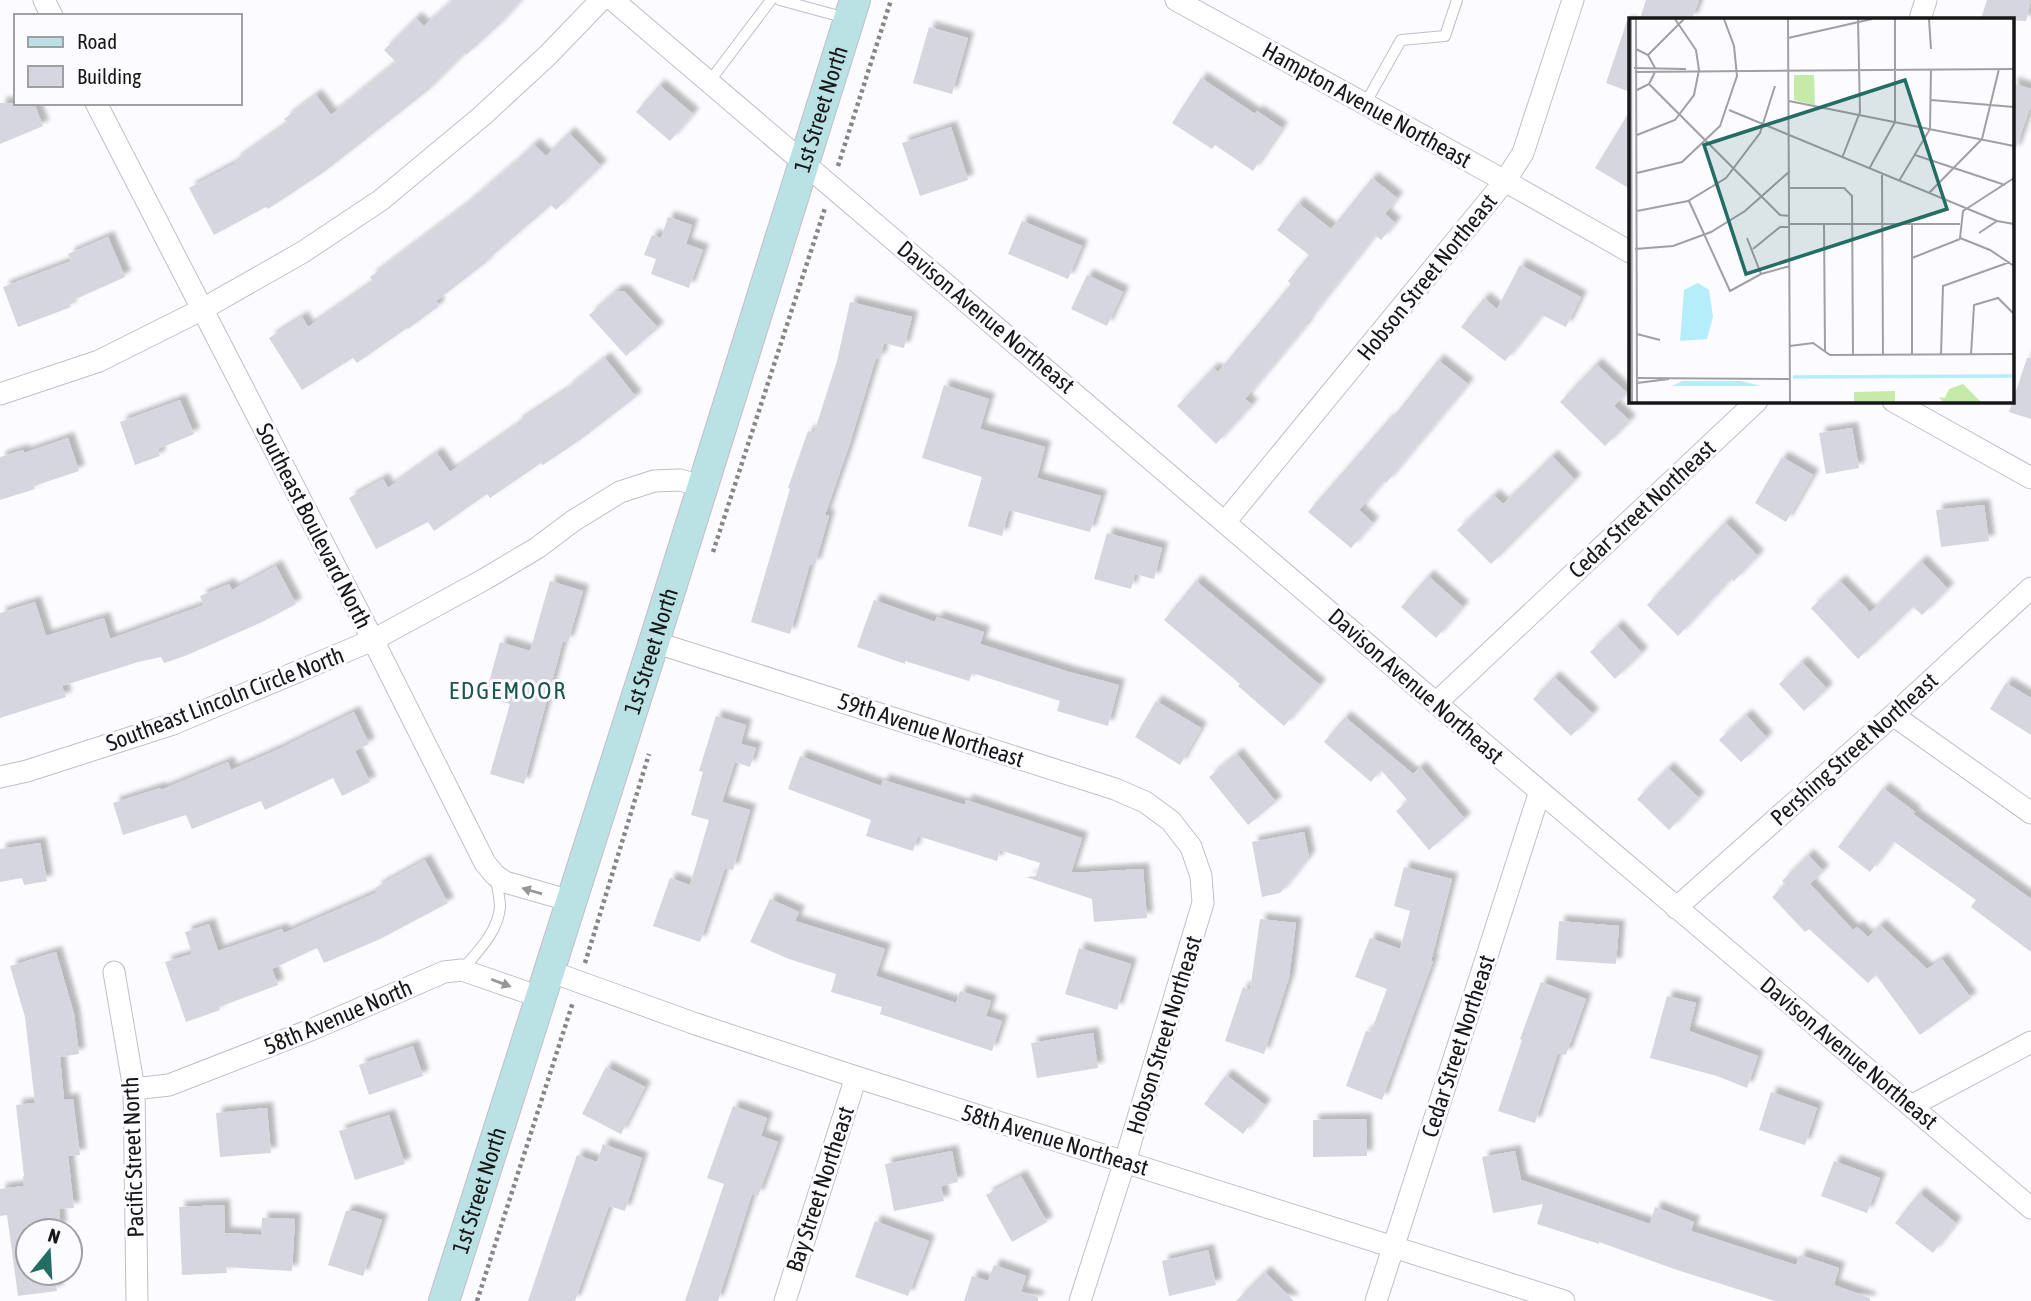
<svg xmlns="http://www.w3.org/2000/svg" width="2031" height="1301" font-family="'Asap Condensed',sans-serif">
	<style>
		.building { fill: #d6d6e0; filter: url(#shadow) }
		.lines { fill: none; stroke-linecap: round; stroke-linejoin: round }
		.lane-casing { stroke: #c2bec8; stroke-width: 12 }
		.street-casing { stroke: #c2bec8; stroke-width: 23 }
		.secondary-casing { stroke: #c2bec8; stroke-width: 32 }
		.path { stroke: #868588; stroke-width: 4.5; stroke-dasharray: 3.5 3.5; stroke-linecap: butt }
		.lane { stroke: #fff; stroke-width: 10 }
		.street { stroke: #fff; stroke-width: 21 }
		.secondary { stroke: #bae1e3; stroke-width: 30 }
		.oneway { fill: #979698 }
		.labels { text-anchor: middle; dominant-baseline: central; stroke-width: 6; stroke-linejoin: round; paint-order: stroke }
		.street-label { font-size: 23px; fill: #171619; stroke: #fcfbff }
		.neighbourhood-label { font-size: 24px; letter-spacing: 2px; fill: #1c554e; stroke: #fcfbff }
		.inset-river { fill: none; stroke: #b5edfb; stroke-width: 3.5 }
		.inset-road { fill: none; stroke: #a09fa3; stroke-width: 2 }
		.view { fill: #246d64; fill-opacity: 0.15; stroke: #246d64; stroke-width: 3.5 }
		.inset-edge { fill: none; stroke: #171619; stroke-width: 3.5 }
	</style>
	<defs>
		<filter id="shadow"><feDropShadow dx="6" dy="-6" stdDeviation="2" flood-color="#0004"/></filter>
	</defs>
	<rect width="100%" height="100%" fill="#fcfbff"/>
	<path class="building" d="M453,0H521L500,24L466,55L465,53L426,92L370,136L324,172L268,209L266,207L214,235L189,188L236,163L234,161L288,123L284,119L316,95L331,115L396,62L384,50L416,18L424,26Z
		M1646,0H1699L1692,19H1640Z
		M1987,0H2031L2026,21L1981,19Z
		M1627,21L1630,22V92L1606,83Z
		M929,27L968,38L952,94L913,83Z
		M1201,78L1255,114L1257,111L1282,128L1253,171L1215,145L1212,149L1172,123Z
		M2012,83L2031,89V105L2015,151H2012Z
		M659,85L693,114L670,141L636,112Z
		M0,103H34L43,126L0,144Z
		M1630,111V189L1595,168Z
		M951,127L968,180L920,196L902,143Z
		M569,133L601,166L556,210L551,205L486,261L487,262L436,301L439,306L408,329L407,328L357,363L353,358L302,390L269,338L302,317L308,327L373,282L370,277L462,208L513,164L534,144L546,156Z
		M1372,178L1397,198L1385,214L1395,223L1381,240L1375,235L1306,323L1307,324L1245,399L1252,405L1216,444L1177,406L1213,368L1218,372L1291,284L1288,281L1309,255L1277,230L1298,203L1331,229Z
		M668,217L692,225L686,244L703,250L689,288L651,274L656,259L644,255L652,235L661,238Z
		M1022,221L1082,246L1068,279L1008,254Z
		M108,237L125,277L69,302L71,307L18,327L3,287L71,261L68,254Z
		M1520,265L1581,297L1566,327L1542,315L1505,361L1461,327L1484,298L1497,309Z
		M1087,275L1123,292L1107,326L1071,309Z
		M616,291H624L658,328L626,356L589,315Z
		M850,302L912,317L904,348L884,343L880,359L876,358L849,446L825,515L829,516L815,565L810,564L790,634L751,622L790,489L788,488L808,431L814,433L837,361Z
		M605,358L636,397L580,440L543,465L541,463L490,498L487,494L434,531L428,522L376,549L349,498L383,479L388,488L437,453L450,472L517,425L516,423L568,389L567,388Z
		M2027,358H2031V419L2009,412Z
		M1438,360L1468,384L1386,483L1384,481L1359,510L1373,523L1351,548L1308,512L1388,420L1390,421Z
		M1596,364L1627,393L1614,406L1630,421L1605,446L1560,402Z
		M944,385L989,399L980,429L1045,447L1037,478L1101,496L1090,532L1009,510L1002,536L968,526L982,477L922,458Z
		M180,400L194,434L158,449L160,456L135,465L120,422Z
		M1852,428L1859,468L1826,474L1819,433Z
		M68,438L79,471L34,486L35,489L0,500V457L23,450L24,453Z
		M1552,456L1575,480L1491,564L1457,530L1494,495L1503,504Z
		M1782,457L1813,475L1786,522L1755,503Z
		M1984,505L1989,541L1941,547L1936,510Z
		M1725,522L1758,556L1734,581L1731,579L1678,636L1647,605Z
		M1107,533L1162,548L1154,579L1135,574L1131,589L1094,579Z
		M1921,561L1948,589L1922,615L1913,607L1858,659L1811,608L1840,581L1870,612Z
		M276,566L296,604L262,622L185,656L164,663L161,657L138,662L62,686L66,697L0,718V613L35,602L46,636L104,618L110,639L204,605L200,596L229,584L232,590Z
		M1428,576L1463,607L1436,638L1401,607Z
		M550,581L583,591L568,642L563,641L524,784L490,774L510,704L485,697L500,642L530,651Z
		M1196,581L1320,685L1284,726L1238,686L1240,684L1164,620Z
		M874,600L935,622L937,617L984,632L980,644L1069,672L1119,685L1108,726L1057,711L1060,701L972,673L969,681L905,661V664L857,647Z
		M1617,626L1642,653L1615,679L1590,652Z
		M1802,662L1827,689L1804,711L1779,684Z
		M1554,677L1593,714L1571,736L1533,699Z
		M2006,683L2031,698V735L1990,709Z
		M1156,701L1201,728L1180,765L1135,737Z
		M354,712L369,744L355,751L370,782L342,796L333,778L265,810L261,801L192,829L186,815L123,835L113,803L160,788L161,790L228,762L231,770L279,749Z
		M1746,715L1767,738L1741,762L1719,740Z
		M716,716L746,725L741,744L756,748L750,767L735,762L722,802L750,810L733,870L725,868L700,942L653,926L670,878L690,885L709,820L691,815L703,772L699,771Z
		M1345,717L1413,774L1420,767L1465,819L1429,850L1396,811L1408,801L1381,770L1371,782L1324,742Z
		M1237,754L1276,802L1248,825L1209,777Z
		M800,756L881,786L883,780L965,805L966,800L1082,838L1071,873L1143,869L1147,918L1094,922L1092,899L1026,877L1036,876L1040,863L1000,850L997,861L918,836L913,851L866,836L871,820L788,789Z
		M1668,768L1699,798L1669,830L1637,799Z
		M1883,788L1915,812L1913,814L2031,899V952L1971,907L1976,900L1893,841L1870,872L1838,847Z
		M1304,832L1309,857L1280,893L1262,897L1252,842Z
		M40,843L47,881L24,885L22,878L0,882V849Z
		M1808,855L1823,871L1810,884L1853,930L1857,927L1868,937L1880,925L1927,969L1942,959L1971,998L1920,1035L1876,975L1868,983L1809,929L1805,932L1772,897L1785,884L1782,881Z
		M425,860L448,903L380,939L324,963L317,948L272,969L278,985L219,1007L220,1010L186,1022L165,962L192,954L185,932L209,924L218,951L282,929L284,933L378,892L375,888Z
		M1404,867L1452,879L1431,961H1433L1382,1100L1346,1086L1366,1031L1371,1032L1387,989L1355,977L1370,938L1400,949L1410,911L1394,906Z
		M770,899L799,912L795,921L885,949L876,976L956,1003L960,991L991,1001L986,1016L1002,1021L992,1051L880,1014L882,1007L831,992L836,974L789,959L750,942Z
		M1260,919L1296,923L1289,978L1264,1054L1225,1041L1243,987L1250,990Z
		M1559,921L1619,926L1616,964L1556,960Z
		M1079,948L1131,964L1117,1010L1065,994Z
		M56,952L74,1014L79,1054L60,1057L64,1100L73,1099L80,1155L68,1156L74,1208L59,1209L61,1228L28,1231V1273H54L57,1291L18,1296L7,1215L0,1216V1189L24,1186L23,1176H24L16,1105L35,1103L25,1017L10,966Z
		M1541,982L1586,999L1566,1055L1558,1053L1535,1123L1498,1111L1522,1040L1520,1039Z
		M1667,996L1696,1003L1689,1031L1758,1056L1747,1088L1717,1076L1650,1058Z
		M1093,1033L1098,1068L1037,1078L1031,1043Z
		M413,1046L423,1076L369,1095L359,1065Z
		M606,1067L645,1087L621,1134L582,1114Z
		M1226,1075L1265,1105L1243,1134L1204,1104Z
		M1771,1092L1817,1108L1805,1145L1759,1130Z
		M733,1106L767,1118L761,1136L778,1142L758,1196L752,1194L718,1301H685L724,1184L707,1178Z
		M267,1108L271,1153L220,1157L216,1113Z
		M389,1115L405,1164L355,1180L339,1131Z
		M1366,1119L1367,1156L1313,1157V1120Z
		M603,1144L642,1158L625,1211L609,1206L575,1301H528L577,1155L597,1162Z
		M952,1151L958,1182L941,1186L944,1201L894,1211L885,1164Z
		M1515,1151L1521,1180L1650,1224L1655,1207L1694,1222L1691,1231L1796,1265L1800,1255L1839,1268L1834,1285L1870,1298V1301H1775L1677,1270L1599,1242V1244L1537,1224L1543,1204L1493,1213L1482,1157Z
		M1834,1161L1880,1178L1867,1213L1821,1196Z
		M1021,1176L1047,1222L1012,1242L986,1195Z
		M1919,1193L1956,1223L1933,1253L1895,1223Z
		M224,1205L225,1233L261,1235L262,1218L295,1219L292,1271L226,1267L227,1273L182,1275L179,1207Z
		M346,1211H354L382,1220L363,1276L328,1265Z
		M875,1221L929,1241L908,1296L855,1277Z
		M1208,1250L1216,1285L1169,1296L1162,1261Z
		M994,1265L1026,1276L1021,1292L1038,1297V1301H964L972,1276L988,1281Z
		M1265,1272L1294,1301H1236Z"/>
	<g class="lines">
		<g class="lane-casing">
			<path id="lane" d="M780,0L846,18
				M709,82L771,0
				M1365,104L1401,40L1445,36L1457,0
				M462,970C478,951 498,932 500,907C500,898 497,887 496,878"/>
		</g>
		<g class="street-casing">
			<path id="street" d="M44,0L52,16
				M613,0L1436,703L2031,1208
				M1176,0L1505,181L1630,252
				M1920,19L1926,0
				M96,103L373,640L485,863L495,875L505,882L571,901
				M0,394L99,361L201,310L303,252L381,200L482,116L548,55L601,0
				M1893,401L2031,478
				M1225,522L1505,181L1523,153L1573,0
				M654,642L1115,789L1145,802L1171,821L1191,847L1201,876L1203,903L1125,1161L1080,1301
				M1436,703L1757,401
				M1893,715L2031,813
				M0,777L27,771L173,724L373,640L485,579L537,548L573,521L620,492L654,481L680,480L702,486
				M1676,908L1893,715L2031,588
				M549,971L696,1024L856,1077L1564,1301
				M114,972L134,1089L137,1301
				M134,1089L169,1085L313,1029L444,972L462,970L540,997
				M1911,1106L2031,1042
				M785,1301L856,1077
				M1376,1301L1540,791"/>
		</g>
		<g class="secondary-casing">
			<g id="secondary">
				<path id="s1" d="M444,1301L654,642L855,0"/>
			</g>
		</g>
		<path class="path" d="M838,166L891,0
			M713,552L825,208
			M585,963L649,754
			M477,1301L573,1002"/>
		<use href="#lane" class="lane"/>
		<use href="#street" class="street"/>
		<use href="#secondary" class="secondary"/>
	</g>
	<defs><path id="oneway-solid" d="M-6-.8H1V-3.2L6.5 0L1 3.2V.8H-6Z" transform="scale(1.75)"/></defs>
	<g class="oneway">
		<use href="#oneway-solid" transform="translate(532 891) rotate(-164)"/>
		<use href="#oneway-solid" transform="translate(501 983) rotate(21)"/>
	</g>
	<g class="labels">
		<g class="street-label">
			<text transform="translate(1367 105) rotate(29)">Hampton Avenue Northeast</text>
			<text stroke="none"><textPath href="#s1" startOffset="1250">1st Street North</textPath></text>
			<text transform="translate(1427 277) rotate(-51)">Hobson Street Northeast</text>
			<text transform="translate(986 317) rotate(40)">Davison Avenue Northeast</text>
			<text transform="translate(1642 509) rotate(-43)">Cedar Street Northeast</text>
			<text transform="translate(314 526) rotate(63)">Southeast Boulevard North</text>
			<text stroke="none"><textPath href="#s1" startOffset="682">1st Street North</textPath></text>
			<text transform="translate(1416 686) rotate(41)">Davison Avenue Northeast</text>
			<text transform="translate(225 699) rotate(-21)">Southeast Lincoln Circle North</text>
			<text transform="translate(931 730) rotate(18)">59th Avenue Northeast</text>
			<text transform="translate(1854 749) rotate(-42)">Pershing Street Northeast</text>
			<text transform="translate(338 1017) rotate(-23)">58th Avenue North</text>
			<text transform="translate(1164 1035) rotate(-73)">Hobson Street Northeast</text>
			<text transform="translate(1458 1046) rotate(-72)">Cedar Street Northeast</text>
			<text transform="translate(1849 1053) rotate(40)">Davison Avenue Northeast</text>
			<text transform="translate(1055 1140) rotate(17)">58th Avenue Northeast</text>
			<text transform="translate(133 1157) rotate(-92)">Pacific Street North</text>
			<text transform="translate(820 1189) rotate(-72)">Bay Street Northeast</text>
			<text stroke="none"><textPath href="#s1" startOffset="116">1st Street North</textPath></text>
		</g>
		<g class="neighbourhood-label">
			<text x="508" y="690">EDGEMOOR</text>
		</g>
	</g>
	<g transform="translate(1629 18)">
		<rect width="385" height="385" fill="#fcfbff"/>
		<path d="M165,57H185L186,87L165,82ZM334,366L352,384H314L310,379L316,380L320,371ZM266,373V384H225V374Z" fill="#c6eba9"/>
		<path d="M69,265L80,272L84,299L78,321L51,323L55,272ZM53,363H112L132,368H43Z" fill="#b5edfb"/>
		<path class="inset-river" d="M164,359L385,358"/>
		<path class="inset-road" d="M2,1L3,384M7,1L8,384M159,1L161,384M300,1L302,31M159,20L243,1M7,31L19,37L26,50M19,37L55,1M5,50L57,51M6,54L385,51M20,66L151,197L161,198M8,72L20,66L26,54M302,82L385,89M160,83L385,128M100,92L368,203L385,206M8,117L46,102L65,77L70,52L67,32L46,1M286,137L376,167M213,140L231,94L229,1M240,151L266,104V1M8,155L53,144L91,108L108,58L105,28L95,1M253,157L254,337M270,163L301,111L302,51M161,170H215L223,178L224,337M300,175L353,121L370,51M60,183L101,273L132,256L161,248M8,193L59,183L97,160L131,115L146,68M161,206H331M195,206L196,333M283,206V337M350,215L368,203M118,220L132,256M331,220L334,193L385,160M331,220L361,232L385,248M6,231L44,228L82,214L116,193L161,153M124,231L151,209H161M283,240L331,221M8,316L31,322M161,328L184,325L201,337L385,336M312,337L314,268L381,244M342,337L345,287L369,280L385,296M9,360L161,361M8,365L40,361"/>
		<path class="view" d="M276,62L318,191L117,256L75,127Z"/>
		<rect width="385" height="385" class="inset-edge"/>
	</g>
	<rect x="14" y="14" width="228" height="91" fill="#fcfbff" stroke="#a09fa3" stroke-width="2"/>
	<rect x="28" y="37" width="35" height="10" fill="#bae1e3" stroke="#a09fa3" stroke-width="2"/>
	<text x="77" y="49" font-size="21" fill="#171619">Road</text>
	<rect x="28" y="66" width="35" height="21" fill="#d6d6e0" stroke="#a09fa3" stroke-width="2"/>
	<text x="77" y="84" font-size="21" fill="#171619">Building</text>
	<g transform="translate(49 1252) rotate(18)"><circle r="33" fill="#fcfbff" stroke="#a09fa3" stroke-width="2"/>
	<path d="M0-5L12 26L0 18L-12 26Z" fill="#246d64"/>
	<text y="-10" font-size="19" font-weight="bold" text-anchor="middle" fill="#171619">N</text>
	</g>
</svg>
